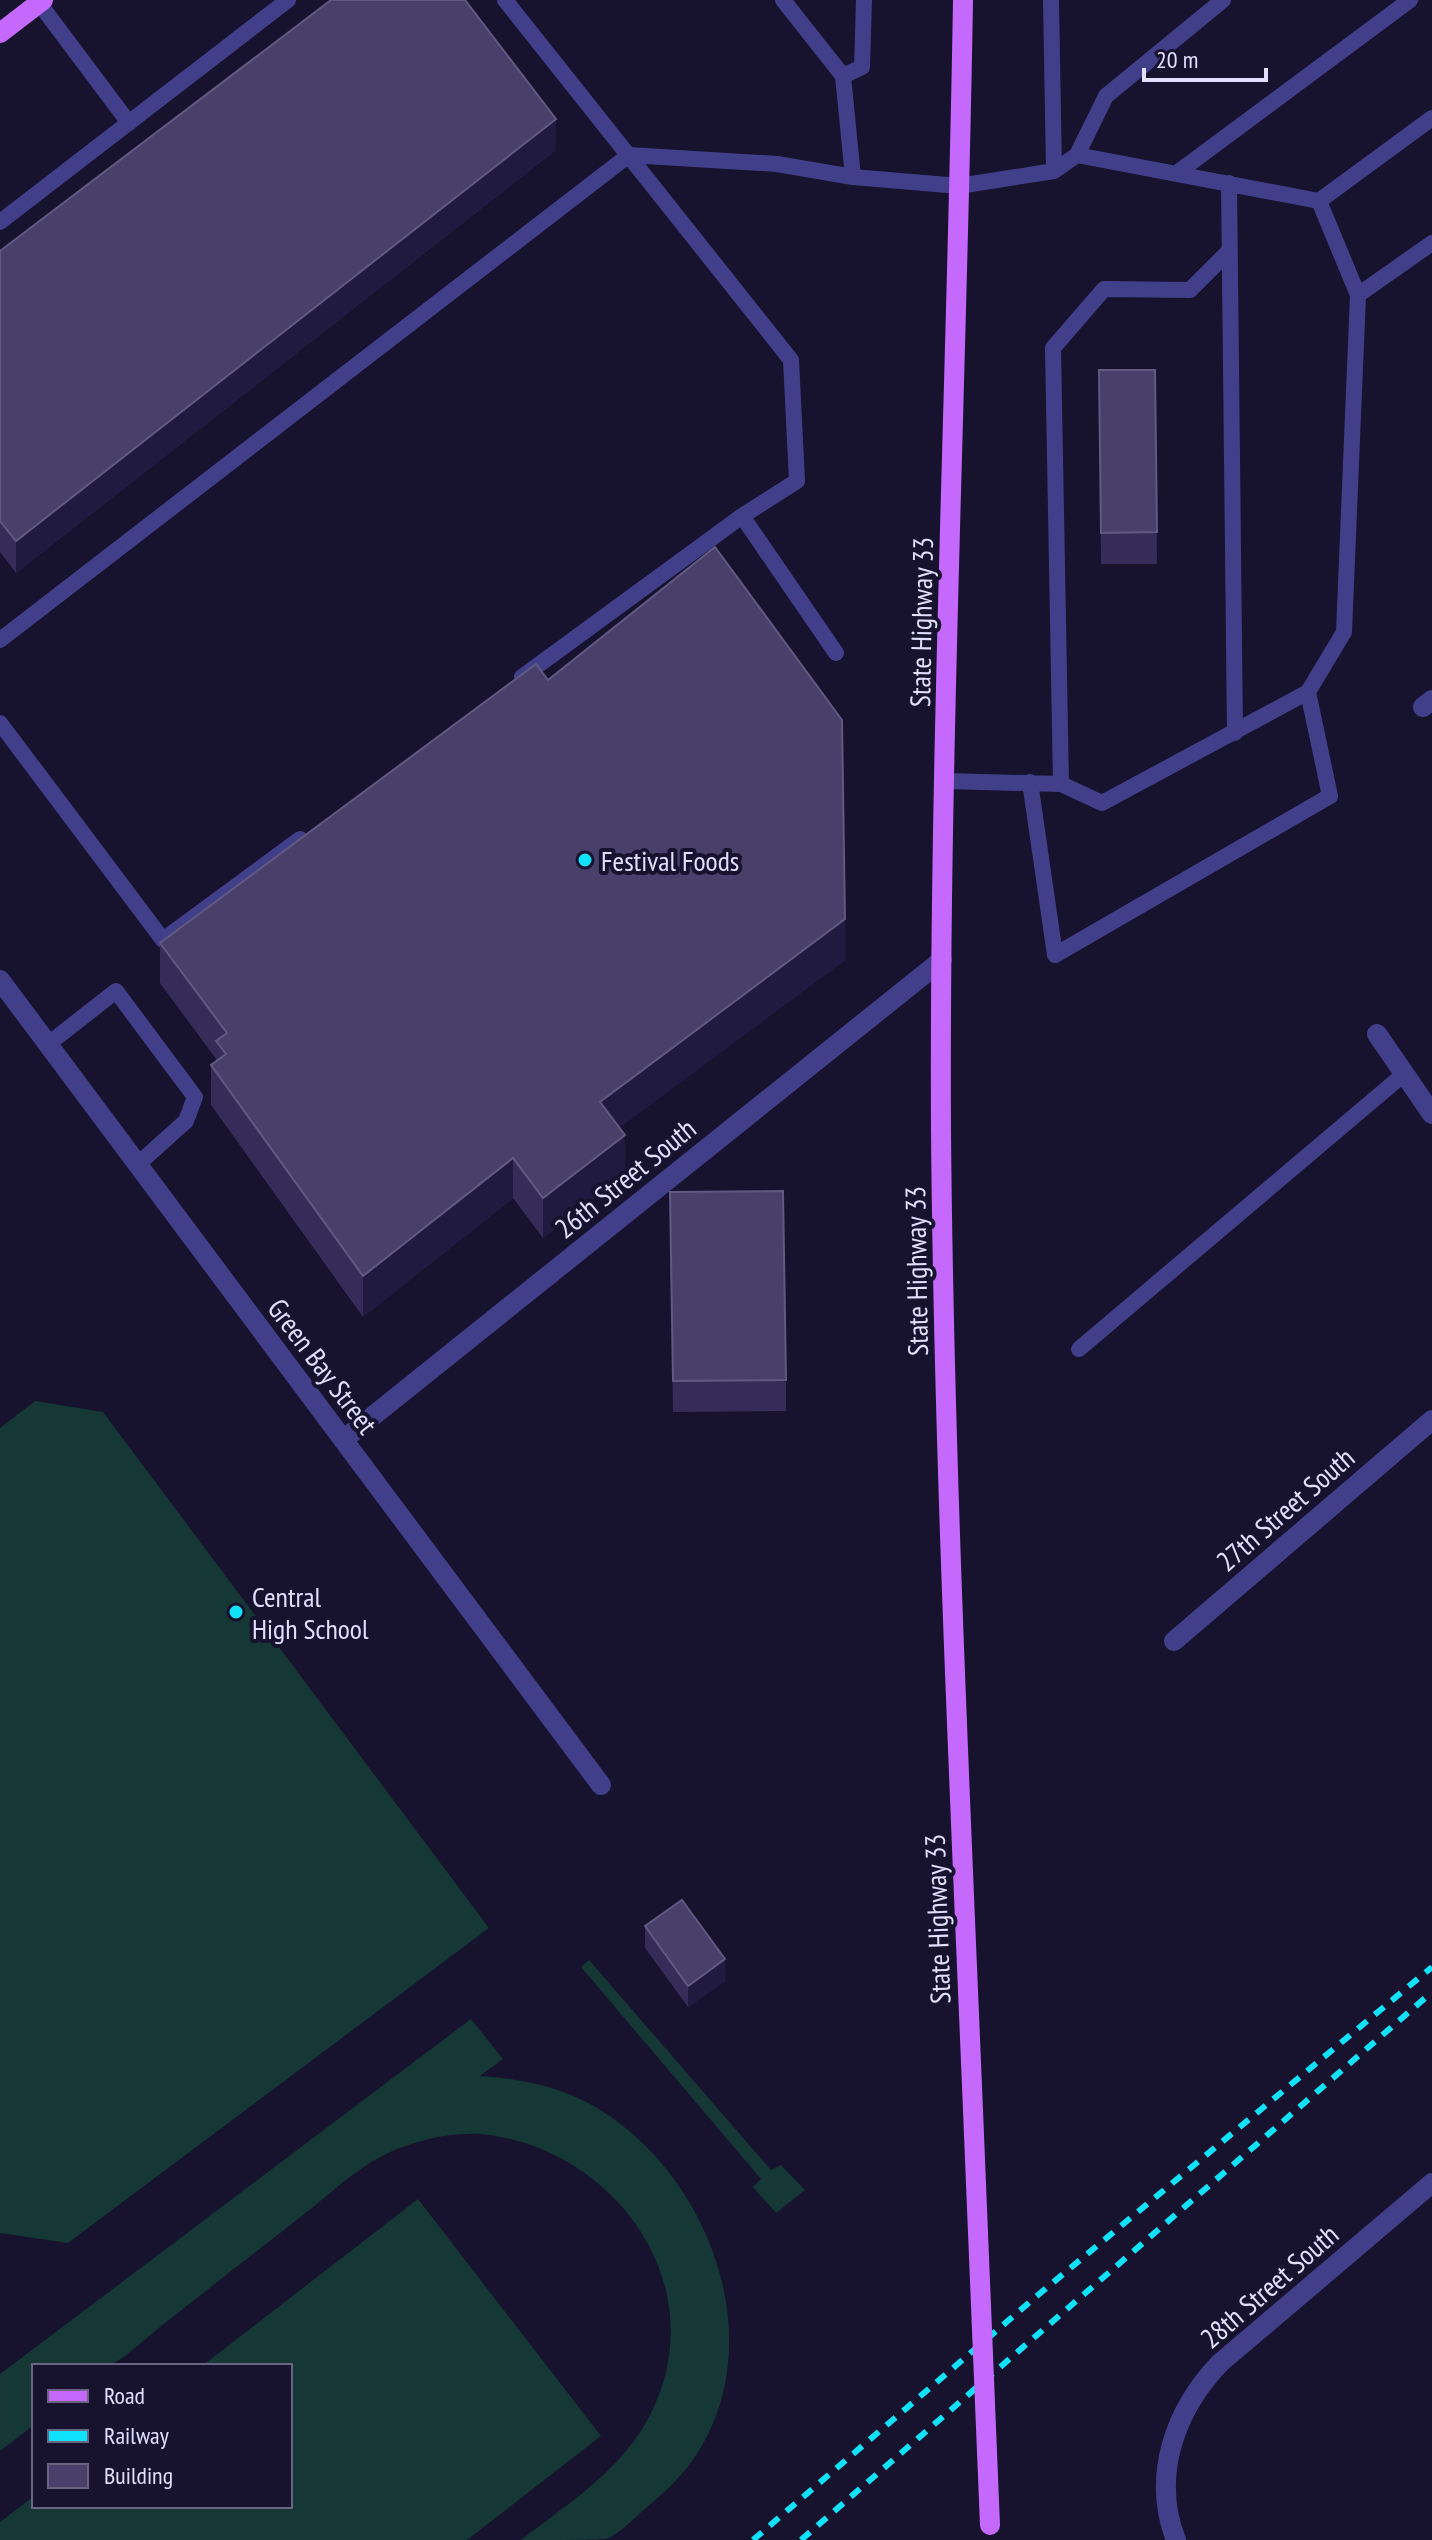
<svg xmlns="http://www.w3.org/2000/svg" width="1432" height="2540" font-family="'PT Sans Narrow',sans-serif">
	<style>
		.garden { fill: #153735 }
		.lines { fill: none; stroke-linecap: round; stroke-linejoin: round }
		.service { stroke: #423f8a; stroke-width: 16 }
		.minor { stroke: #423f8a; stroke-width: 20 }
		.primary { stroke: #c568fc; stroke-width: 20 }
		.rail { stroke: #0fe2fa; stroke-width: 6; stroke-dasharray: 12 10; stroke-linecap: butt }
		.primary-bridge { stroke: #c568fc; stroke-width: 20 }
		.wall { fill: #352c59 }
		.shaded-wall { fill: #211a40 }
		.building { fill: #48406b; stroke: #605982; stroke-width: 2 }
		.poi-dot { fill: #0fe2fa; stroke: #17122d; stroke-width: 3 }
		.labels { text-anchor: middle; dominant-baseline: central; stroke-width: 8; stroke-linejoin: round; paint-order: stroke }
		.street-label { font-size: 28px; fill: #e2dffe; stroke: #17122d }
		.poi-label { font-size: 28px; fill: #e2dffe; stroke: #17122d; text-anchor: start }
	</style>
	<rect width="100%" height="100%" fill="#17122d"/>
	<path class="garden" d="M35,1401L103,1412L489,1928L68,2243L0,2233V1428Z
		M589,1960L771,2170L781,2165L805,2190L776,2213L753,2187L761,2179L581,1967Z
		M471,2019L503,2059L480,2076C527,2079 572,2089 611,2117C733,2202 782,2399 653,2502C639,2513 622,2533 606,2539C594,2540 538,2540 521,2540C569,2503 622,2470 650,2415C716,2286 615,2147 480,2134C449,2132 413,2141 386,2154C355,2169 330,2194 303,2215C257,2251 211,2287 165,2323C152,2333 120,2363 107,2366C84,2370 57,2366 34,2366V2425L0,2451V2374Z
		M418,2199L601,2436L467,2540H0V2522L34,2496V2506H290V2366H202Z"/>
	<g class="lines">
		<path class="service" d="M505,0L791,360L797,481L742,516L522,677
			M783,0L843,76L853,177
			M1051,0L1054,171
			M39,3L129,123
			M843,76L862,67L864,0
			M1177,173L1410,0
			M1229,183L1235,733
			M1319,201L1432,118
			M0,222L288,0
			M1358,295L1432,243
			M742,516L836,653
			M0,640L629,155L777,164L853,177L959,186L1054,171L1077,155L1106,96L1223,0
			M0,723L163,940L300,839
			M946,781L1061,784L1102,803L1308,692
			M1030,782L1055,955L1330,796L1308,692L1344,632L1358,295L1319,201L1077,155
			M1061,784L1053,348L1104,289L1190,290L1230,250
			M47,1045L116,991L195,1097L186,1121L137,1165
			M1079,1349L1404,1074"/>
		<path class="minor" d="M1423,707L1432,700
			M0,980L601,1785
			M1377,1034L1432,1114
			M343,1440L942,960
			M1174,1641L1432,1420
			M1176,2540C1151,2476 1175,2410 1220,2363L1432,2183"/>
		<path class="primary" d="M963,0C957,377 939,754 941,1131C944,1482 962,1833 976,2184
			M0,33L43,0"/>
		<path class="rail" d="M753,2540L1038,2295L1432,1967
			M801,2540L1432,1992"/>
		<path class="primary-bridge" d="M976,2184L990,2525"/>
	</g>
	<path class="wall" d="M556,150L16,573L0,552V251Z
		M1099,370H1155L1157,564H1101Z
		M548,680L845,960L620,1127L625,1175L543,1238L513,1198L363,1317L211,1105V1065L216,1061V1059L160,983V943Z
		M670,1224L786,1380V1411L673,1412Z
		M645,1926L725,1981L688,2007L645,1948Z"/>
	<path class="shaded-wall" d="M556,119V150L16,573V541Z
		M845,919V960L600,1142V1102Z
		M625,1135V1175L543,1238V1198Z
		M513,1158V1198L363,1317V1276Z
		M725,1959V1981L688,2007V1986Z"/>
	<path class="building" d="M331,0H465L556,119L16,541L0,521V251Z
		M1099,370H1155L1157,532L1101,533Z
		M715,547L842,720L845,919L600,1102L625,1135L543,1198L513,1158L363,1276L211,1065L226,1054L216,1041L227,1033L160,943L536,664L548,680Z
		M783,1191L786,1380L673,1381L670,1192Z
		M682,1900L725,1959L688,1986L645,1926Z"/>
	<g class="poi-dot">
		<circle cx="585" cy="860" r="8"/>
		<circle cx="236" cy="1612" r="8"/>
	</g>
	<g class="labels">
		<g class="street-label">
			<text transform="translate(921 622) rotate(-89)">State Highway 33</text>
			<text transform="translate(625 1178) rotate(-39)">26th Street South</text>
			<text transform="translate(916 1271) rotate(-91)">State Highway 33</text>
			<text transform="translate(323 1366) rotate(53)">Green Bay Street</text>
			<text transform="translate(1285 1509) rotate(-41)">27th Street South</text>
			<text transform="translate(937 1919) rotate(-92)">State Highway 33</text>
			<text transform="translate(1269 2286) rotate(-41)">28th Street South</text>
		</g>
		<g class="poi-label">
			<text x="601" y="860">Festival Foods</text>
			<text x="252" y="1596">Central<tspan x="252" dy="32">High School</tspan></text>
		</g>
	</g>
	<rect x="32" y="2364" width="260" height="144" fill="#17122d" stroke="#686481" stroke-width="2"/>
	<rect x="48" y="2390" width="40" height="12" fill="#c568fc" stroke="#686481" stroke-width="2"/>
	<text x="104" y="2404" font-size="24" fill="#e2dffe">Road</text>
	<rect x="48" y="2430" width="40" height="12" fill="#0fe2fa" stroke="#686481" stroke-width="2"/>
	<text x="104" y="2444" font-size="24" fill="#e2dffe">Railway</text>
	<rect x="48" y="2464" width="40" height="24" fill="#48406b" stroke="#686481" stroke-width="2"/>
	<text x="104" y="2484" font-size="24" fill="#e2dffe">Building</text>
	<path d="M1144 68v12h122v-12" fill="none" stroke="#e2dffe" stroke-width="4"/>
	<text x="1156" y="68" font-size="24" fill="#e2dffe" stroke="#17122d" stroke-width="6" paint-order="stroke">20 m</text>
</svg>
